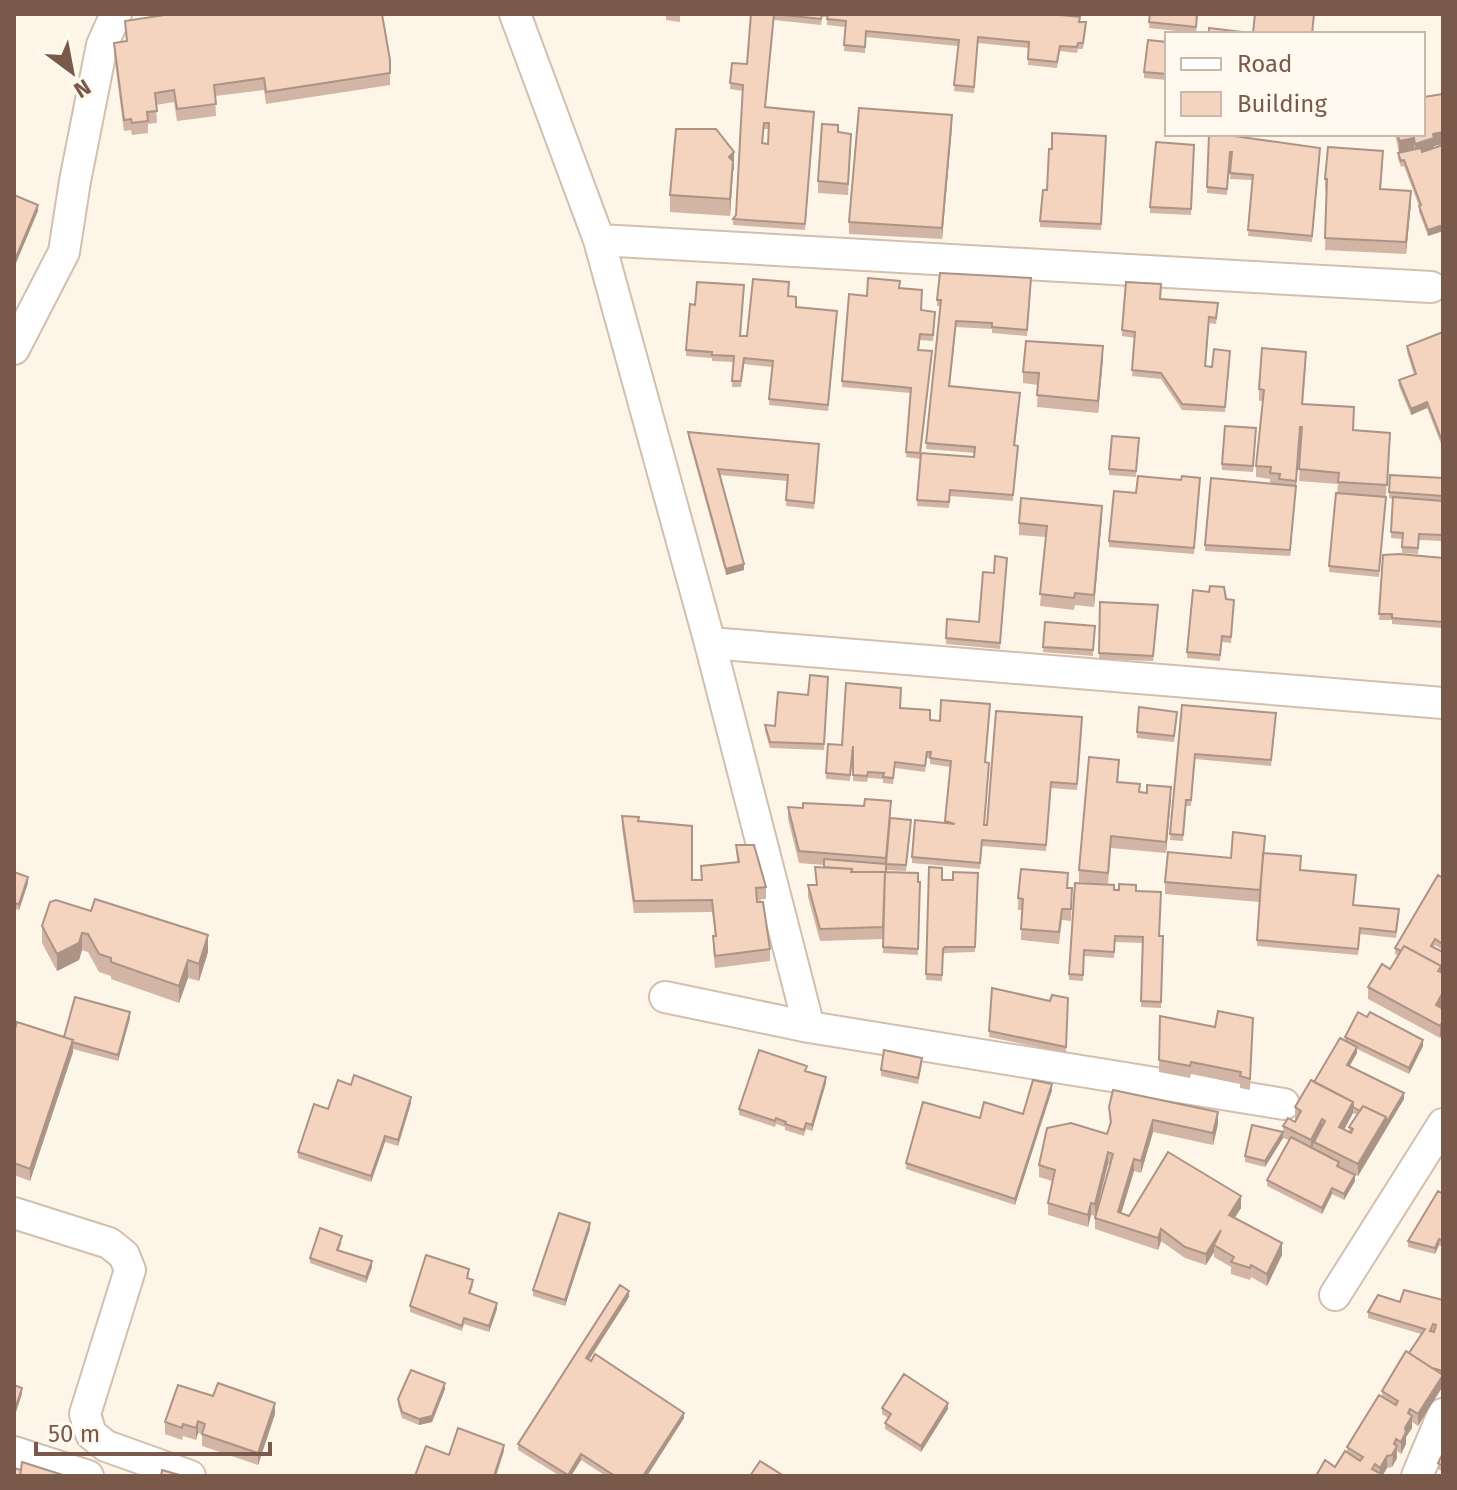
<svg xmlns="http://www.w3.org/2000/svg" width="1457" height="1490" font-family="'Fira Sans',sans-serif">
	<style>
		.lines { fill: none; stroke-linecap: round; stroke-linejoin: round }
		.minor-casing { stroke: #d3beb0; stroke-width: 34 }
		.minor { stroke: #fff; stroke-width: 30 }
		.wall { fill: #d2b5a4; fill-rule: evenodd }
		.shaded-wall { fill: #ab9486 }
		.building { fill: #f4d3bf; stroke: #ab9486; stroke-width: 2; fill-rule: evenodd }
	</style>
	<rect width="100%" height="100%" fill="#fdf5e8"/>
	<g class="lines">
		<g class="minor-casing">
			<path id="minor" d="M515,14L599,240L710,643L809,1027
				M599,240L1431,287
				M14,349L64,252L75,181L102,45L116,14
				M710,643L1443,703
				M665,997L809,1027L1284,1104
				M14,1213L109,1243L124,1255L130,1270L85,1414L91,1434L106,1446L190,1476
				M1335,1295L1443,1124
				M14,1452L88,1476
				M1417,1476L1443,1414"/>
		</g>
		<use href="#minor" class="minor"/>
	</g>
	<path class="wall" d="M666,14H680V22L666,20Z
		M774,14H1051L1079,22L1086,28L1083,49H1078L1077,53L1060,51L1057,68L1028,65L1029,48L978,43L974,93L954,91L958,46L866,37L865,53L844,51L845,27L827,25V17H822L821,25L774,20Z
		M1150,14H1198L1196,33L1149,28Z
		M125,21L390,60V85L266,104L264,90L215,96L216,116L177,121L174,102L156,105L157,123L148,124V133L132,135L131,130L124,131L114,55V43L126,41Z
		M1167,42V80L1144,78V72Z
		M732,63L766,107L814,118L805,230L733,225V219L736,215L743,91L730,89ZM764,129H769L768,144L763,143Z
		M1443,94V144L1434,146V148L1443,145V231L1428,236L1419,212V206L1404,166L1401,167L1398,159L1399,153L1395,134H1423Z
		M952,127L942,239L849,234V222Z
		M838,132L851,145L848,195L818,193V181Z
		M1209,134H1234V136L1320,154L1312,242L1248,236L1252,180L1230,179L1232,158H1230L1227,195L1207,193Z
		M1106,136L1101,230L1040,227V221L1047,190Z
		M1194,145L1191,215L1150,213V207Z
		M1383,163L1381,189L1411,203L1406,254L1325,250L1327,191H1325V179Z
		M734,170L733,171L730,216L670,212V195Z
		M1443,254V274L1441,267V256Z
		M1031,278L1027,336L992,333V329L956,327L950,386L1020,399L1015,445L1013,501L950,496L949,508L917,506L920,459L906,457L911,393L842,387V381L867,296L900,287L921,310L935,318L933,341L920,340L919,350L932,357L921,453L974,457L975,453L926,449L940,306H937V300Z
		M788,296L796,307L837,317L828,411L769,405L772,367L744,364L741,387H732L733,362L712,361V358L686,356V350L740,336H747Z
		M1218,303L1216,324L1209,323L1206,366L1212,367L1230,357L1225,412L1182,410L1161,379L1132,376L1135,338L1122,336V330Z
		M1443,332V449L1427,408L1411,415L1399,386V380L1414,375L1407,352V346Z
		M1103,358L1098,413L1037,407L1038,385L1023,383V372Z
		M1306,363L1303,404L1353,430L1390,445L1379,577L1329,572L1338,484L1299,481L1301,439H1300L1290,556L1205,551V545L1270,484V479L1256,477V466L1263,401H1259V389Z
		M688,432L819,444L814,509L786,506L787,481L720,475L744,570L726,575L688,437Z
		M1256,434L1253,472L1222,470V464Z
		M1139,438L1136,477L1109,475V469Z
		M1390,475L1443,478V541L1419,540L1418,554L1402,553V539L1391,538L1393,499L1389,498Z
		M1200,478L1194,554L1109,547V541L1136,493L1181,480Z
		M1102,517L1094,607L1075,605L1074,610L1040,606L1046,537L1019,535V523Z
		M1383,555L1443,558V628L1392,624V620H1379Z
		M1007,558L1000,649L946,644L947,619L979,622L994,573Z
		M1226,599L1234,600L1231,643L1222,642L1220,661L1187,658V652Z
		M1100,602L1158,611L1153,661L1099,659Z
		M1045,622L1095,626L1093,656L1043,652Z
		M828,677L824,750L770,748L765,731V725L775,726Z
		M1182,705L1276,719L1271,766L1195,759L1191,806H1186L1183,841L1170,840Z
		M900,708L930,720L985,763L984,825H987L1082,723L1077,790L1051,788L1046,851L982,846L980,869L912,863V857L945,823L950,767L930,764V758H927L925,772L895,768L893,784L883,783V779L868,778L867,782L853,781V752L850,781L826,779V773L842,745Z
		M1177,718L1174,742L1137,738V732Z
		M1119,772L1118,782L1140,792L1171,799L1166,853L1111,848L1108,884L1114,890L1136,891L1159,936H1163L1161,1008L1141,1007L1143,943L1115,942L1114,958L1084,956L1083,981L1069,980V974L1098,884L1079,882V870Z
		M788,807L891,818L911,826L906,871L886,870V872L918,873V955L883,953V939L820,941L808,897V885H816L815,867H824V865L799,863L788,819Z
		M622,816L639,821L692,880H701V866L737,862L736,845L766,887V899L757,900L770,949V961L715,968L713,948V936H715L712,912L634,913L622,828Z
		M1264,853L1301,870L1353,905L1399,915L1396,938L1360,934L1358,955L1257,946L1260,896V902L1165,894V882L1231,858Z
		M929,867L942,880H953L978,873L975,952L945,953L943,955L942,981L926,980Z
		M14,872L28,883L19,910L14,909Z
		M1443,878V950L1435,945L1434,947L1441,1008L1443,1009V1033L1440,1038L1368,999V987L1390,969L1398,955L1395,954V948Z
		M1068,888H1072L1071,921L1062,920L1059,944L1021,940L1022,910H1018V898Z
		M42,926L208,952L199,981L188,978L179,1003L111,979V976L99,972L88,952L82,950L79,960L57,971L42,943Z
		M992,988L1050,1001L1068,998L1066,1053L989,1037Z
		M1160,1016L1215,1027L1253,1018L1250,1090L1240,1088V1084L1191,1074L1190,1078L1159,1072Z
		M130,1018L118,1061L73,1049V1052L30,1181L14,1175V1032L64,1037Z
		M1345,1037L1423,1046L1409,1074L1357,1049V1053L1349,1066L1404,1099L1358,1176L1339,1166V1167L1355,1181L1344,1200L1332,1194L1322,1214L1267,1186V1180L1289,1140L1283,1138L1265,1167L1245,1162V1156L1283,1132V1126L1295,1122L1296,1120L1295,1119V1107L1345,1041ZM1353,1113L1357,1115L1349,1127V1132L1344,1130Z
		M922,1064L918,1084L881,1076V1070Z
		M807,1071L826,1083L812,1131L806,1129L804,1136L785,1130V1127L776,1124L775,1127L739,1115V1109Z
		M1052,1090L1015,1205L906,1169V1163L980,1118L1023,1114Z
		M411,1103L398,1146L385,1142L371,1182L298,1158V1152L328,1109Z
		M1109,1107L1218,1124L1213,1145L1153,1132L1141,1173L1134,1171L1121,1213L1129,1216L1241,1208L1234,1218L1282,1255L1267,1286L1251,1277L1250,1280L1231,1274V1267L1214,1257V1252L1206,1265L1185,1258L1161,1241L1158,1250L1095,1229V1218L1110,1165L1108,1164L1095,1216L1091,1215L1088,1227L1048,1215V1203L1052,1181L1039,1177V1165L1107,1134L1110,1126Z
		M1443,1182V1247L1439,1245L1435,1254L1408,1247V1241L1441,1192V1186Z
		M590,1229L565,1306L533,1296V1290Z
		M342,1242L339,1250L372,1267L366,1283L310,1263V1258Z
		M469,1275L468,1278L473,1286L470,1294L497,1309L489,1332L464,1324L462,1331L410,1312V1306Z
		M629,1297L589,1360L684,1418L647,1476H606L581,1460L571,1476H560L518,1450V1444Z
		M1443,1300V1386L1418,1426L1412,1422V1428L1406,1437V1444L1401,1454L1397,1451V1458L1392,1467L1387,1468L1383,1475L1335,1467L1347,1452V1447L1382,1397V1391L1421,1334L1368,1318V1312L1400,1302Z
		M445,1389L432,1422L419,1425L402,1418L398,1405V1399Z
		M213,1396L275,1414L258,1465L202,1446V1434L198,1433L196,1440L183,1436L182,1440L165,1434V1422Z
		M882,1408L948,1409L921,1452L885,1429V1423L888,1418L882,1414Z
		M1443,1453V1472L1438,1469V1463Z"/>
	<path class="shaded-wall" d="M952,115V127L942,239V228Z
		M1443,132V144L1434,146V150L1415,155V144L1433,134Z
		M1414,138V150L1399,153V141Z
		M734,152V170L733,171L730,216L729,157Z
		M1411,191V203L1406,254V242Z
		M38,205V211L14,268V262Z
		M1443,225V231L1428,236V230Z
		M1103,346V358L1098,413V401Z
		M1427,402V408L1411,415V409Z
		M1300,427V439L1290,556V550Z
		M1102,506V517L1094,607V595Z
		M744,564V570L726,575V569Z
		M1171,787V799L1166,853V842Z
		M28,877V883L19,910V904Z
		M82,933V950L79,960L57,971V954Z
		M208,935V952L199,981V964Z
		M188,960V978L179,1003V986Z
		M1443,992V1004L1436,1017V1005Z
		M130,1012V1018L118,1061V1055Z
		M1443,1021V1033L1440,1038V1026Z
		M73,1040V1052L30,1181V1169Z
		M1423,1040V1046L1409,1074V1068Z
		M1357,1047V1053L1347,1071V1065Z
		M826,1077V1083L812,1131V1125Z
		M1052,1084V1090L1015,1205V1199Z
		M1404,1093V1099L1358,1176V1164L1386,1117Z
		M411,1097V1103L398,1146V1140Z
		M1353,1102V1113L1339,1139V1127Z
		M1218,1112V1124L1213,1145V1133Z
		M1322,1119V1131L1314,1142L1311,1152V1140Z
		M1153,1120V1132L1141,1173V1161Z
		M1283,1132V1138L1265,1167V1161Z
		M385,1136V1142L371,1182V1176Z
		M1108,1152V1164L1095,1216V1204Z
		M1134,1159V1171L1118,1224V1212Z
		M1355,1175V1181L1344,1200V1194Z
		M1332,1188V1194L1322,1214V1208Z
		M1241,1196V1208L1229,1227V1215Z
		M1091,1203V1215L1088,1227V1215Z
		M590,1223V1229L565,1306V1300Z
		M1161,1229V1241L1158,1250V1238Z
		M1221,1230L1214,1245V1252L1206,1265V1254Z
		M1439,1239V1245L1435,1254V1248Z
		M1282,1243V1255L1267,1286V1274Z
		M372,1261V1267L366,1283V1277Z
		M629,1291V1297L586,1364V1358Z
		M497,1303V1309L489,1332V1326Z
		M1443,1375V1386L1418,1426V1414Z
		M445,1383V1389L432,1422L419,1425V1419Z
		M22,1388V1394L14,1418V1412Z
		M275,1403V1414L258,1465V1453Z
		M948,1403V1409L921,1452V1446Z
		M1410,1409V1419L1412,1416V1428L1406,1437V1444L1401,1454V1442L1408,1413Z
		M684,1413V1418L647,1476H643Z
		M198,1421V1433L196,1440V1428Z
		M1396,1439L1397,1458L1392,1467L1394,1444Z
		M504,1445V1451L496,1476H494Z
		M581,1454V1460L571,1476H568Z
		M1387,1456V1468L1382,1476H1380V1468Z"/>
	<path class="building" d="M171,14H382L390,60V73L266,92L264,78L214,85L216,104L177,109L174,90L155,93L157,111L147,112L148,121L132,123L131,119L124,120L114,43L127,41L125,21Z
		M751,14H774L765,107L814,112L805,224L733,219L736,215L743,85L730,83L732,63L747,64ZM764,123H769L768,144L762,143Z
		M774,14H822L821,19Z
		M828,14H1050L1080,17L1079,22H1086L1083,43H1078L1077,47L1060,46L1057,62L1028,59L1029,42L978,37L974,87L954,85L959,40L866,31L865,47L844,45L846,21L827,19Z
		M1150,14H1197L1196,27L1149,22Z
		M1255,14H1314L1312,34L1253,33Z
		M1209,28L1243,32L1242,34H1209Z
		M1148,40L1167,42V74L1144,72Z
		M1443,94V132L1433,134L1434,138L1415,144L1414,138L1399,141L1398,134H1423V97Z
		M859,108L952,115L942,228L849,222Z
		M822,124L838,125V132L851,134L848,184L818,181Z
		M676,129H716L734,152L729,157L733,161L730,199L670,195Z
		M1052,133L1106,136L1101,224L1040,221L1043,190H1047L1049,149H1052Z
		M1209,134H1233V136L1320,148L1312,236L1248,230L1253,175L1230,173L1232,152H1230L1227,189L1207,187Z
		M1156,142L1194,145L1191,209L1150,207Z
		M1443,145V225L1428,230L1419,206L1421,205L1404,160L1401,161L1398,153L1421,148L1422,152Z
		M1328,147L1383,151L1380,189L1411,191L1406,242L1325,238L1327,179H1325Z
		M14,195L38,205L14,262Z
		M940,273L1031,278L1027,330L992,327V323L956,321L949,386L1020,393L1014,445L1018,446L1013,495L950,490L949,502L917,500L921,453L974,457L975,447L926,443L941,300H937Z
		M868,278L900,281L899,288L922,290L921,310L935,312L933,335L920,334L918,350L932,351L920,453L906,452L911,388L842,381L849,294L867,296Z
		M753,279L789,282L788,296L796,297V307L837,311L828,405L769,399L773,361L744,358L741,381H732L734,356L712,355V352L686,350L690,304L695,305L697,282L744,285L740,336H747Z
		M1126,282L1161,284L1160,299L1218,303L1216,318L1209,317L1205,366L1212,367L1214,349L1230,351L1225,407L1182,404L1161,373L1132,370L1135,332L1122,330Z
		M1443,332V443L1427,402L1411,409L1399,380L1416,374L1407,346Z
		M1026,341L1103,346L1098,401L1037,395L1039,373L1023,372Z
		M1262,348L1306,352L1302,404L1354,407L1353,430L1390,433L1387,485L1338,482L1339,473L1299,469L1302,427H1300L1296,481L1279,479L1280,474L1270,473L1271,467L1256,466L1264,390L1259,389Z
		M1225,426L1256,428L1253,466L1222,464Z
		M688,432L819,444L814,503L786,500L788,475L718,469L744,564L726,569Z
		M1112,436L1139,438L1136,471L1109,469Z
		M1390,475L1443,478V496L1389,492Z
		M1138,476L1181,480L1182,476L1200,478L1194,548L1109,541L1114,491L1136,493Z
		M1211,478L1296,486L1290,550L1205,545Z
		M1336,493L1386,497L1379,571L1329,566Z
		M1393,497L1443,501V535L1419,534L1418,548L1402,547L1403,533L1391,532Z
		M1021,498L1102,506L1094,595L1075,593L1074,598L1040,594L1047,526L1019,523Z
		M1399,554L1443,558V622L1392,618V614H1379L1383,555Z
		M995,556L1007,558L1000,643L946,638L947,619L979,622L983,572L994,573Z
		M1210,586L1224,587L1226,599L1234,600L1231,637L1222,636L1220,655L1187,652L1193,590L1209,592Z
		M1100,602L1158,605L1153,656L1099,653Z
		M1045,622L1095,626L1093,650L1043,647Z
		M810,675L828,677L824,744L770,742L765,725L775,726L778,692L808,695Z
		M846,683L901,688L900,708L930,710V720L940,721L941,700L990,704L985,762L989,763L984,825H987L996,711L1082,717L1077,784L1051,782L1046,845L982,840L980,863L912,857L915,820L955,824L945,821L951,761L930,758L931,752H927L925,766L895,762L893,778L883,777L884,773L868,772L867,776L853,775V746L850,775L826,773L828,744L842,745Z
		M1182,705L1276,713L1271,760L1195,754L1191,800H1186L1183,835L1170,834Z
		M1139,707L1177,712L1174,736L1137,732Z
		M1089,757L1119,760L1117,782L1140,784L1139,792L1147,793V785L1171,787L1166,842L1111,836L1108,873L1079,870Z
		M865,799L891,801L886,858L799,851L788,807L803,808V803L864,806Z
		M622,816L639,817L638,821L692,826V880H702L701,866L739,862L736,845H754L766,887L756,888L757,902H763L770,949L715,956L713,936H716L712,900L634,901Z
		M890,818L911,820L906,865L886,864Z
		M1233,832L1265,836L1260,890L1165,882L1168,852L1231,858Z
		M1263,853L1301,856L1300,870L1356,875L1353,905L1399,909L1396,932L1360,928L1358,949L1257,940Z
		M824,859L886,864V872L918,873V882H920L918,949L883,947L885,872H852V869L824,867Z
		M815,867L852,869L851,872H885L883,927L820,929L808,885H817Z
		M929,867L942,868V880H953V872L978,873L975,947H945L943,949L942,975L926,974Z
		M1021,869L1068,873L1067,888H1072L1071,909H1062L1059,932L1021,929L1023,899L1018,898Z
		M14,872L28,877L19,904L14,903Z
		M1438,875L1443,878V944L1435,939L1431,946L1443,952V973L1441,971V966L1404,946L1401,951L1395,948Z
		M1075,883L1114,885V890H1119V884L1136,885V891L1161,892L1159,936H1163L1161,1002L1141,1001L1143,937L1115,936L1114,952L1084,950L1083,975L1069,974Z
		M95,899L208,935L199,964L188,960L179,986L111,962V958L99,954L88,934L82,933L79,943L57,954L42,926L50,902L56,900L91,911Z
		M1404,946L1441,966L1438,971L1443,973V992L1436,1005L1443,1009V1021L1440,1026L1368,987L1382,964L1390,969Z
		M992,988L1050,1001L1052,995L1068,998L1066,1047L989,1031Z
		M75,997L130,1012L118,1055L72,1042L73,1040L64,1037Z
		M1218,1011L1253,1018L1250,1079L1240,1076L1241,1072L1191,1062L1190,1066L1159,1060L1160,1016L1215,1027Z
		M1358,1012L1367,1017L1370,1012L1423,1040L1409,1068L1345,1037Z
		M17,1022L73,1040L30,1169L14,1163V1032Z
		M1340,1038L1357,1047L1347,1065L1404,1093L1386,1123V1117L1363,1106L1360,1111L1353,1107V1102L1314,1082Z
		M759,1050L807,1066L805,1071L826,1077L812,1125L806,1123L804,1130L785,1124L786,1122L776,1118L775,1121L739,1109Z
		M884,1050L922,1058L918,1078L881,1070Z
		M354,1075L411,1097L398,1140L385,1136L371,1176L298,1152L314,1104L328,1109L338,1080L351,1085Z
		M1033,1080L1052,1084L1015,1199L906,1163L923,1102L980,1118L984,1102L1023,1114Z
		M1311,1080L1353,1102L1339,1127L1351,1133L1353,1129L1349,1127L1363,1106L1386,1117L1358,1164L1314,1142L1325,1121L1322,1119L1311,1140L1283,1126L1288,1118L1295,1122L1301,1111L1295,1107Z
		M1113,1090L1218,1112L1213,1133L1153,1120L1141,1161L1134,1159L1118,1212L1129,1216L1168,1152L1241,1196L1229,1215L1282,1243L1267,1274L1251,1265L1250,1268L1231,1262L1234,1257L1214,1245L1221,1230L1206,1254L1185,1247L1161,1229L1158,1238L1095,1218L1113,1154L1108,1152L1095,1204L1091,1203L1088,1215L1048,1203L1055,1170L1039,1165L1047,1128L1071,1123L1107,1134L1111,1122L1109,1107Z
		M1252,1125L1283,1132L1265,1161L1245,1156Z
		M1291,1137L1339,1162L1337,1166L1355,1175L1344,1194L1332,1188L1322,1208L1267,1180Z
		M1438,1191L1443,1194V1241L1439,1239L1435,1248L1408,1241Z
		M559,1213L590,1223L565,1300L533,1290Z
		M320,1228L342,1236L337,1250L372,1261L366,1277L310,1258Z
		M426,1255L469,1269L467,1278L473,1280L469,1293L497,1303L489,1326L464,1318L462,1326L410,1306Z
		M620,1285L629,1291L586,1358L591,1361L595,1354L684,1413L643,1476H615L581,1454L568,1475L518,1444Z
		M1404,1290L1443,1300V1371L1432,1368L1409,1353L1425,1329L1368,1312L1378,1295L1400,1302ZM1433,1324L1436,1325L1434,1332L1430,1331Z
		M1406,1351L1443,1375L1418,1414L1410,1409L1408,1413L1412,1416L1405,1428L1406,1432L1401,1442L1396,1439L1394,1444L1397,1446L1392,1455L1387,1456L1380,1468L1375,1464L1372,1469L1385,1476H1316L1325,1460L1335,1467L1345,1451L1360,1461L1363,1457L1347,1447L1379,1395L1396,1405L1398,1401L1382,1391Z
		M411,1370L445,1383L432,1416L419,1419L402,1412L398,1399Z
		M904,1374L948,1403L921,1446L885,1423L891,1414L882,1408Z
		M218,1383L275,1403L258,1453L202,1434L205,1424L198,1421L196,1428L183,1424L182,1428L165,1422L178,1385L213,1396Z
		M14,1385L22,1388L14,1412Z
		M458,1428L504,1445L494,1476H415L426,1446L449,1455Z
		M1443,1453V1466L1438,1463Z
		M760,1461L784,1476H750Z
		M22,1462L66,1476H20Z
		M14,1468L21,1470L20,1476H14Z
		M162,1470L183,1476H161Z"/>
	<rect width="1457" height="1490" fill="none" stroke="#795a4a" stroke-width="32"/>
	<rect x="1165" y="32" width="260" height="104" fill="#fff9ef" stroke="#c9b9ad" stroke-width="2"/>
	<rect x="1181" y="58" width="40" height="12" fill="#ffffff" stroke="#c9b9ad" stroke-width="2"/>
	<text x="1237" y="72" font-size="24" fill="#795a4a">Road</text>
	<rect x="1181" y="92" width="40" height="24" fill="#f4d3bf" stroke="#c9b9ad" stroke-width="2"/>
	<text x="1237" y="112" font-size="24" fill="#795a4a">Building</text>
	<g transform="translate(72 72) rotate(148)" stroke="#fff9ef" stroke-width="6" paint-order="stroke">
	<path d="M0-6L14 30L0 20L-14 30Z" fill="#795a4a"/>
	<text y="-12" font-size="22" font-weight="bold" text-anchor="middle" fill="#795a4a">N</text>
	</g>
	<path d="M36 1442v12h234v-12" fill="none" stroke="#795a4a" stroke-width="4"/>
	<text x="48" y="1442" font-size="24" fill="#795a4a" stroke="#fff9ef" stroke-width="6" paint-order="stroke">50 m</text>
</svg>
